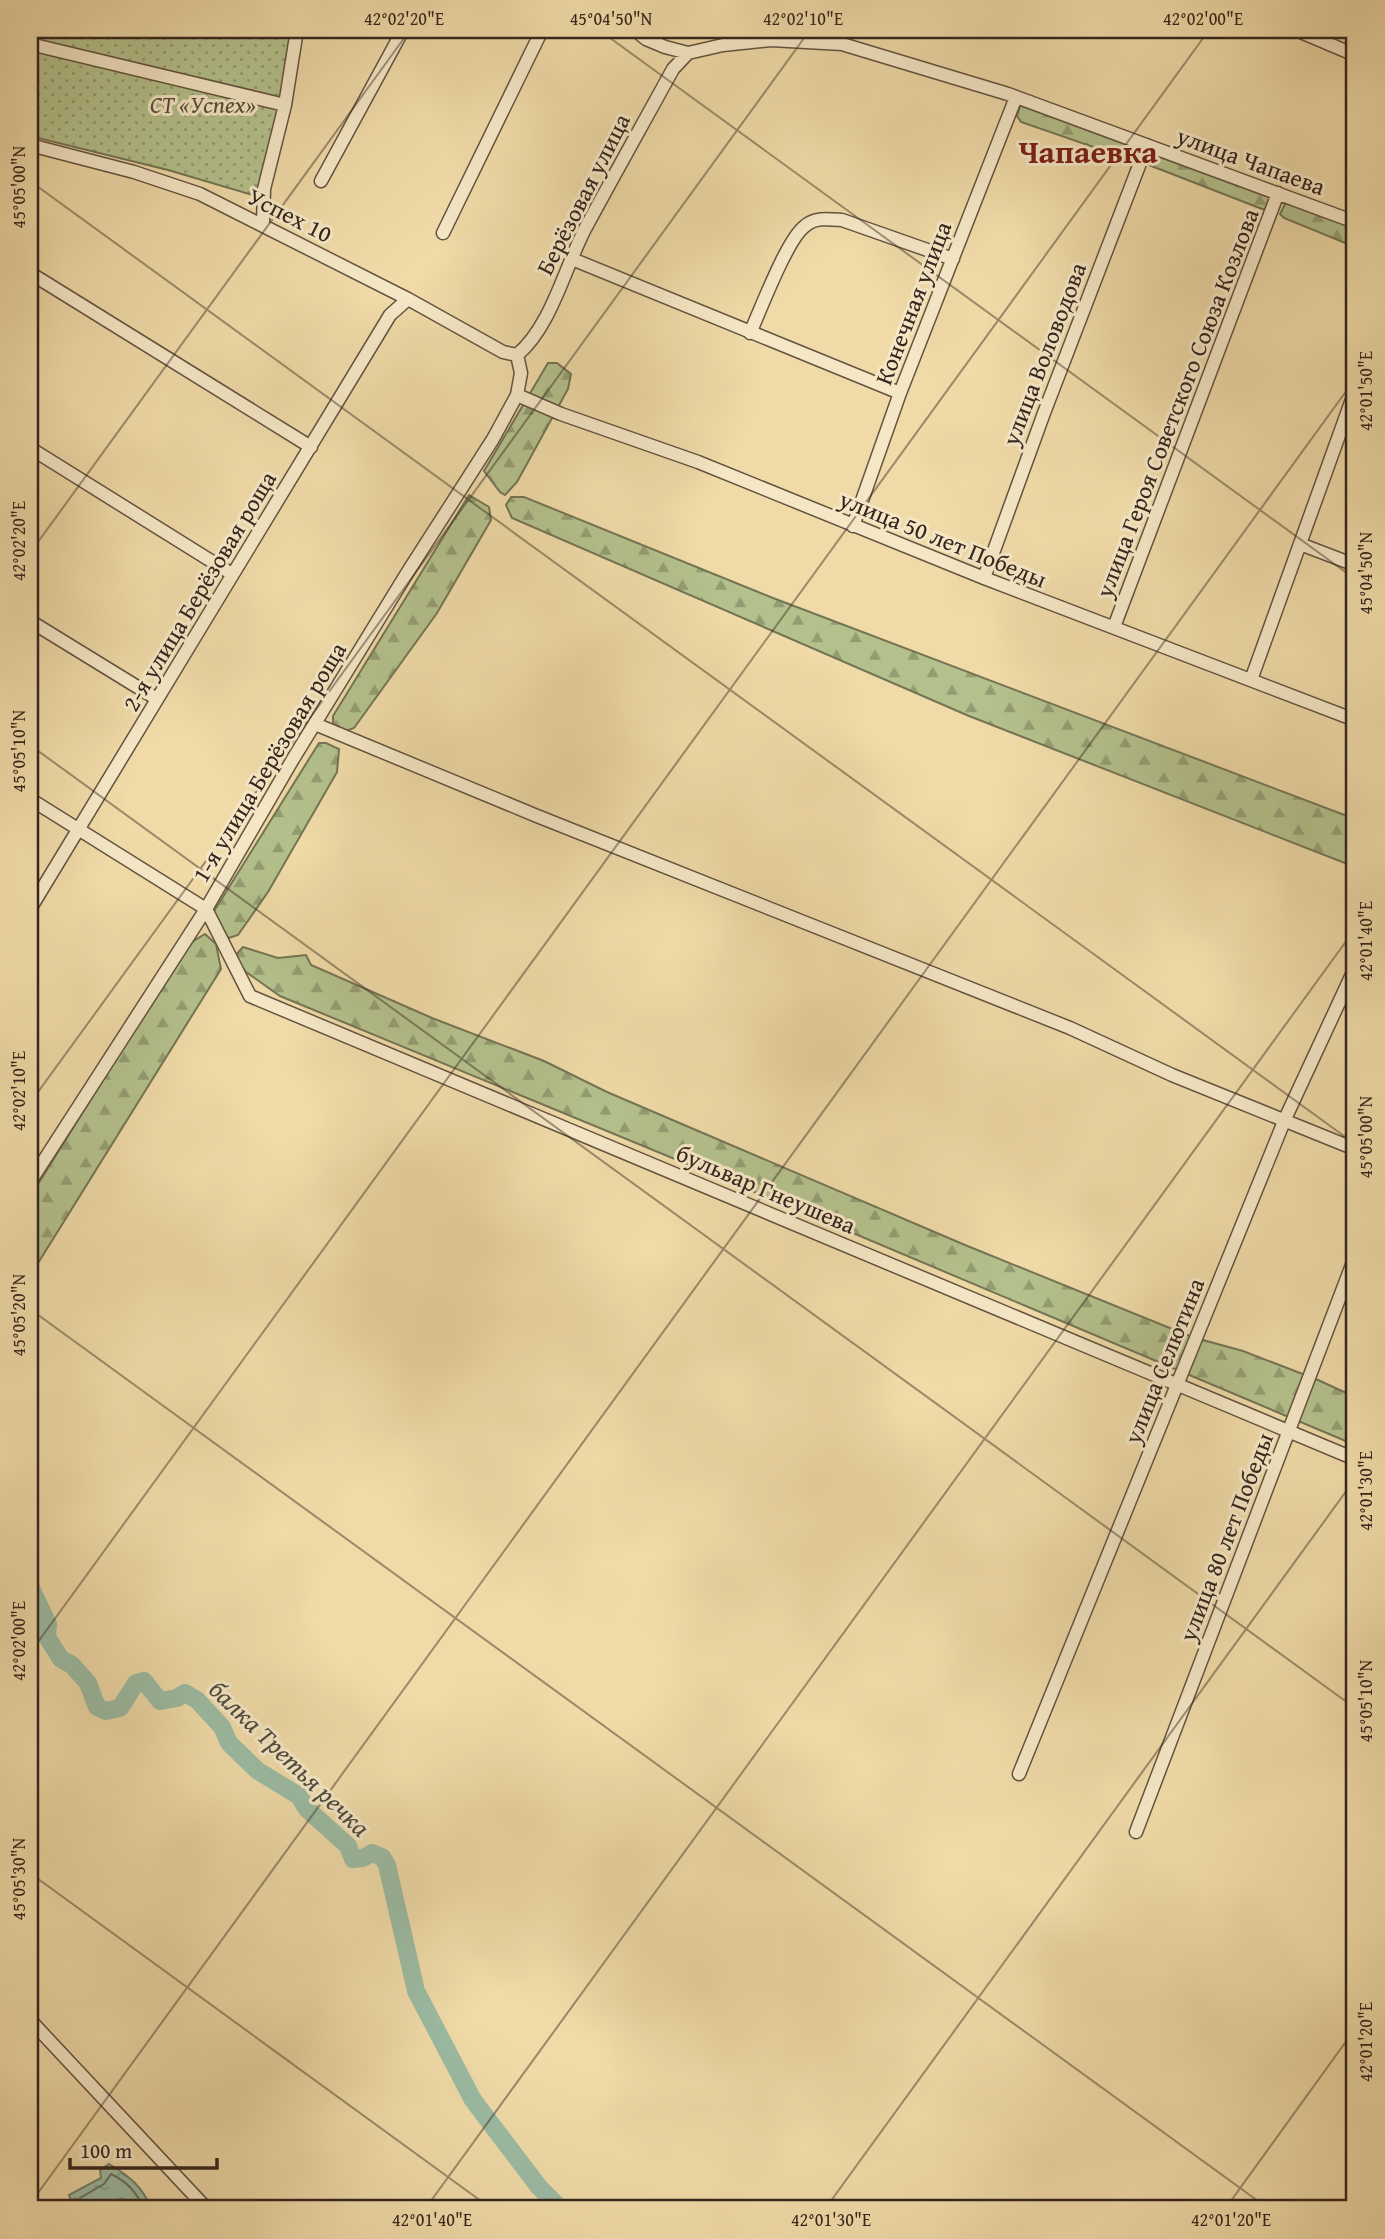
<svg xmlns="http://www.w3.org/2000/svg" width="1385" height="2239" font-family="'Gentium Book Plus',serif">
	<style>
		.forest { fill: url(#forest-firs); stroke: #747454; stroke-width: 2 }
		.park { fill: url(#park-dots); stroke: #747454; stroke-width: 2 }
		.water { fill: url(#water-ripples); stroke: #727f6d; stroke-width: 2 }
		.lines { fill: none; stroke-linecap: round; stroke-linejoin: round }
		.shore { stroke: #687060; stroke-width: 2 }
		.river { stroke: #9bbba3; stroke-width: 18 }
		.minor-casing { stroke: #645340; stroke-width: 15 }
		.minor { stroke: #f5e7c6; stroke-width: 12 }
		.ticks { fill: none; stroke: #35261d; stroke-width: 2; stroke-opacity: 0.45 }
		.labels { text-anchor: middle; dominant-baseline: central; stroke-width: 6; stroke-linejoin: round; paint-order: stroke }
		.park-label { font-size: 24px; font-style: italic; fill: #554d39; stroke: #f5e7c6 }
		.street-label { font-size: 24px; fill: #35261d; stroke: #f5e7c6 }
		.water-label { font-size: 26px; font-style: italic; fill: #4e4b3e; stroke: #f5e7c6 }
		.district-label { font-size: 32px; font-weight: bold; fill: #7a1f14; stroke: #f5e7c6 }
		.neatline { fill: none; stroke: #35261d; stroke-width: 2.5 }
		.ticks-label { font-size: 18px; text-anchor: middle; fill: #35261d }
	</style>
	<defs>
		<pattern id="forest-firs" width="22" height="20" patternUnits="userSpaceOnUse" patternTransform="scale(1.75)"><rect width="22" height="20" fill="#b4c18c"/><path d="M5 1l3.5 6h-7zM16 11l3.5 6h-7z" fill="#939d72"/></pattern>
		<pattern id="park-dots" width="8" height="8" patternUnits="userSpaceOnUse" patternTransform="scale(1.75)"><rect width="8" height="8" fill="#b4c18c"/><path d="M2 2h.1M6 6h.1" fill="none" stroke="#939d72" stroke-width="1.8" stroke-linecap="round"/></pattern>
		<pattern id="water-ripples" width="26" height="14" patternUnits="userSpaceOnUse" patternTransform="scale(1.75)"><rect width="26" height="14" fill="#9bbba3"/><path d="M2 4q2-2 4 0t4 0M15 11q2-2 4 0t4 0" fill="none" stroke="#7f9884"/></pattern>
	</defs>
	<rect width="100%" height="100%" fill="#efdaa8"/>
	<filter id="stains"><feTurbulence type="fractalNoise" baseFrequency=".00286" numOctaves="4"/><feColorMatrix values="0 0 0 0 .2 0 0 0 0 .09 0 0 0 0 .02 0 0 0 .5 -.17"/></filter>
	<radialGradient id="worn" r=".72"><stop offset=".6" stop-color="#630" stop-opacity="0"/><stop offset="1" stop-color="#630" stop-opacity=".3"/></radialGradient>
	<path class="forest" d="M1025,105L1136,145L1139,149L1136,159L1131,160L1021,122L1017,116L1020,106Z
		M1151,153L1271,197L1267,209H1262L1149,165Z
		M1290,202L1355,226V247L1284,218L1280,214L1285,204Z
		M548,363H557L571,374L568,389L517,482L505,495L500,492L484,471Z
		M469,495L489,507L491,520L437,613L354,728L346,731L333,724V716Z
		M511,497H524L773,598L1355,819V867L969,716L512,518L506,505Z
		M319,743H326L339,749L337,772L268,892L238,935L229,938L219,931L211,916Z
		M205,934L216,944L221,969L30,1276V1197L187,945Z
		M243,947L278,958L306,955L311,965L432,1018L544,1061L607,1092L965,1245L1192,1337L1243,1351L1318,1380L1355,1397V1445L815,1217L280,996L246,972L233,958Z"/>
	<path class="park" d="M30,30H292L281,99L256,196L168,170L30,136Z"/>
	<path class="water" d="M109,2164C130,2176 142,2187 152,2209H74L69,2195L101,2178L100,2170Z"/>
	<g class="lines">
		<path class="shore" d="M80,2209V2198L104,2184L111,2174C128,2182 137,2193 144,2209"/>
		<path class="river" d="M30,1586L48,1624L47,1637L61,1659L72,1665L88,1683L97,1707L106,1711L120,1708L136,1683L144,1681L160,1701L177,1698L185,1693L197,1700L222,1727L229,1743L258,1771L299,1796L307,1809L348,1846L353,1859L363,1858L372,1853L382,1857L387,1865L416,1991L473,2100L539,2187L561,2209"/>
		<g class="minor-casing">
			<path id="minor" d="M635,30L646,39L665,47L688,53L723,45L771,40L842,44L1008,94L1355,222
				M1296,30L1355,55
				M30,44L285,105
				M30,145L134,172L200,194L408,299L503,352L517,355
				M321,181L403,30
				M263,224L264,189L285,105L297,30
				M443,233L542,30
				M572,259L900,393
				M30,273L311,447
				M750,333C761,309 787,239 805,226C815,217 829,219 842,220L953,259
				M517,355C551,327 565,267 585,229C614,175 644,122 673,69L688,53
				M517,395L561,414L698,462L984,578L1355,720
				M30,448L232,574
				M853,526L900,393L1016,97
				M1300,544L1355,565
				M984,578L1044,413L1147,145
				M30,621L157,699
				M1114,627L1278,193
				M1251,680L1355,391
				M315,724L537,816L1070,1028L1172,1075L1355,1149
				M30,799L206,909L250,996L1355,1459
				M30,909L390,315L408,299
				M30,1182L206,909L293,759L409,570L493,439L517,395L521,373L517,355
				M1019,1774L1285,1119L1355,968
				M1136,1832L1355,1257
				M30,2020L207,2209"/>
		</g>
		<use href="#minor" class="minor"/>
	</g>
	<path class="ticks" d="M599,30L1355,579M30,181L1355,1144M30,553L410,30M30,745L1355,1708M30,1103L810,30M30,1309L1269,2209M30,1653L1209,30M30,1873L492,2209M30,2204L1355,379M425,2209L1355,929M825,2209L1355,1479M1225,2209L1355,2029"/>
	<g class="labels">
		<g class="park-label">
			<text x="203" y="104">СТ «Успех»</text>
		</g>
		<g class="street-label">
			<text transform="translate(1251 161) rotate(20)">улица Чапаева</text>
			<text transform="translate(583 194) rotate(-63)">Берёзовая улица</text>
			<text transform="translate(290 215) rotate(27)">Успех 10</text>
			<text transform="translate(913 303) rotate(-69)">Конечная улица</text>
			<text transform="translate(1044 354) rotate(-69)">улица Воловодова</text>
			<text transform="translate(1177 403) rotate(-69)">улица Героя Советского Союза Козлова</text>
			<text transform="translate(943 539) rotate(22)">улица 50 лет Победы</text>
			<text transform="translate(199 591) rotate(-59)">2-я улица Берёзовая роща</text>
			<text transform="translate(269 762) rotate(-59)">1-я улица Берёзовая роща</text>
			<text transform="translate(766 1189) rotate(23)">бульвар Гнеушева</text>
			<text transform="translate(1164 1361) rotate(-68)">улица Селютина</text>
			<text transform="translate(1226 1537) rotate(-69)">улица 80 лет Победы</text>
		</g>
		<g class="water-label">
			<text transform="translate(290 1758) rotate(44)">балка Третья речка</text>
		</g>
		<g class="district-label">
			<text x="1088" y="151">Чапаевка</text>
		</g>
	</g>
	<rect width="1385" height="2239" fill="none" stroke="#efdaa8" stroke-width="77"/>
	<path d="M70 2158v10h147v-10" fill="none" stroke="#35261d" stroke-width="3.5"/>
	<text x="80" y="2158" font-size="21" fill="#35261d" stroke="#f5e7c6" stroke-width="5" paint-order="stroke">100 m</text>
	<rect x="38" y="38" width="1308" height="2162" class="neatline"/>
	<g class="ticks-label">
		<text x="404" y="25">42°02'20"E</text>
		<text x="611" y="25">45°04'50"N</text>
		<text x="803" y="25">42°02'10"E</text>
		<text x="1203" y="25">42°02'00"E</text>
		<text transform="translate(19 187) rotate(-90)" y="6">45°05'00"N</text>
		<text transform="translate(1366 391) rotate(-90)" y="6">42°01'50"E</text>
		<text transform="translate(19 541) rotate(-90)" y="6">42°02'20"E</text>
		<text transform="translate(1366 573) rotate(-90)" y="6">45°04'50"N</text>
		<text transform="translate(19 751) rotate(-90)" y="6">45°05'10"N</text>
		<text transform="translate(1366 941) rotate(-90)" y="6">42°01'40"E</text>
		<text transform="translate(19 1091) rotate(-90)" y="6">42°02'10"E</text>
		<text transform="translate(1366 1137) rotate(-90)" y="6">45°05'00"N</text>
		<text transform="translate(19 1315) rotate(-90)" y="6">45°05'20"N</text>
		<text transform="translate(1366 1491) rotate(-90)" y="6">42°01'30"E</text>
		<text transform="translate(19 1641) rotate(-90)" y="6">42°02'00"E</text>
		<text transform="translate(1366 1701) rotate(-90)" y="6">45°05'10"N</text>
		<text transform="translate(19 1879) rotate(-90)" y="6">45°05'30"N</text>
		<text transform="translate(1366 2042) rotate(-90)" y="6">42°01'20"E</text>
		<text x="432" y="2226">42°01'40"E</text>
		<text x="831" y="2226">42°01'30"E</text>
		<text x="1231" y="2226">42°01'20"E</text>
	</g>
	<rect width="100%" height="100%" filter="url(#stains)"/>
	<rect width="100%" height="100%" fill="url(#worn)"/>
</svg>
